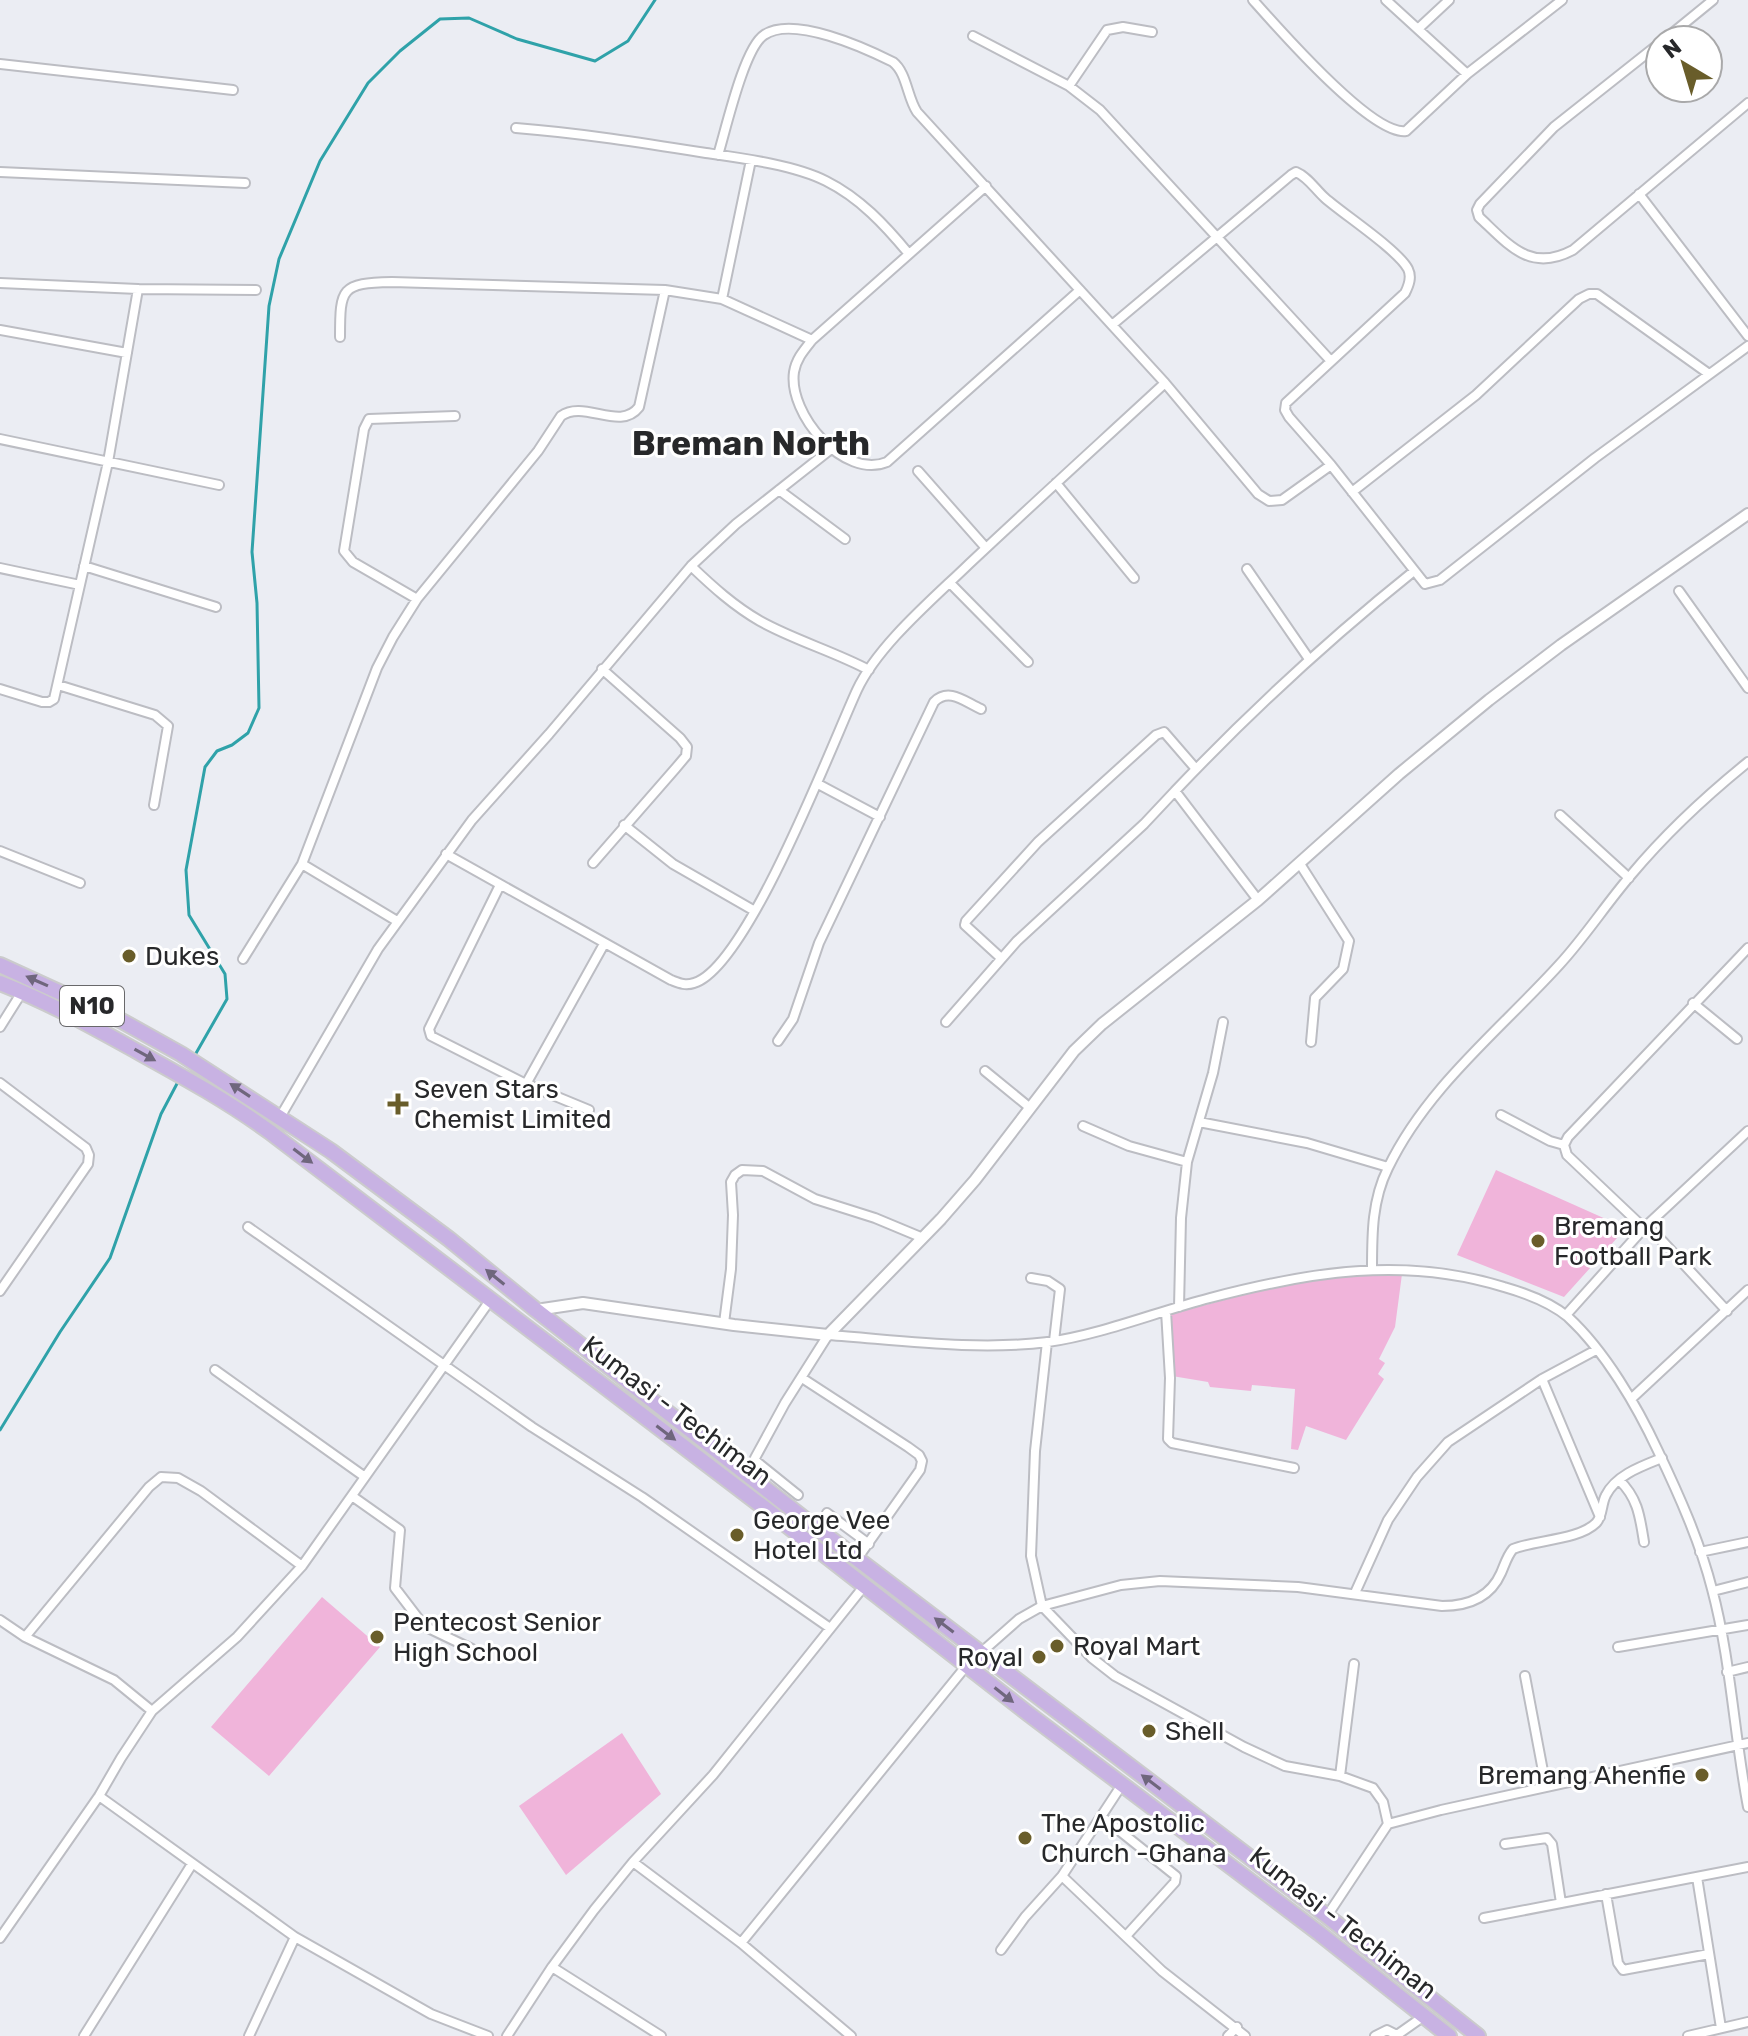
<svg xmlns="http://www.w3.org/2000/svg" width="1748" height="2036" font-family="Rubik,sans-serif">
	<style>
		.green { fill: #f0b4da }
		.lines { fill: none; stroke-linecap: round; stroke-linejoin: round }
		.stream { stroke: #2fa2a9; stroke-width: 3 }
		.minor-casing { stroke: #bcbdc3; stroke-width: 12 }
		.tertiary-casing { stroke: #bcbdc3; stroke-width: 14 }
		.trunk-casing { stroke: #cbcbcc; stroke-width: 18 }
		.minor { stroke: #fff; stroke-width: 8 }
		.tertiary { stroke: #fff; stroke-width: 10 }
		.trunk { stroke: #c8b2e3; stroke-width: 14 }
		.oneway { fill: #6f667d }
		.poi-dot { fill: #695d2a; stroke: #fff; stroke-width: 3 }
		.labels { text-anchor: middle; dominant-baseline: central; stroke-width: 6; stroke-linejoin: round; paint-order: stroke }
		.shield { fill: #fff; stroke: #68686a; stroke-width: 2 }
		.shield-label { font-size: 24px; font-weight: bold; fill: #27282a }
		.poi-label { font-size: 26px; fill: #27282a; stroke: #fff; text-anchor: start }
		.street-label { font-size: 26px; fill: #27282a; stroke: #fff }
		.district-label { font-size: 34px; font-weight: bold; fill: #27282a; stroke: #fff }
	</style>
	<rect width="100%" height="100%" fill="#ebedf3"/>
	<path class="green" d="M1496,1170L1626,1228L1564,1297L1457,1255Z
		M1402,1274L1395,1327L1379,1359L1385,1363L1378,1374L1384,1379L1346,1440L1306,1426L1298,1450L1291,1449L1295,1389L1252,1385L1251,1391L1210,1387L1208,1382L1172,1376L1171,1314L1266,1289L1325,1278Z
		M322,1597L380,1647L269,1776L211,1727Z
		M622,1733L661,1794L566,1875L519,1806Z"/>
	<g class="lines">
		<path class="stream" d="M195,1055L227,999L225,974L189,915L186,870L205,767L217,751L232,745L248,733L259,708L257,603L252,552L269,306L279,259L320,161L368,83L400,51L440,19L469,18L517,39L595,61L628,41L655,0
			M0,1430L60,1332L110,1258L161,1114L180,1078"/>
		<g class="minor-casing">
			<path id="minor" d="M1253,0C1277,27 1372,136 1406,131L1467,74L1562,0
				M1386,0L1467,74
				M1419,28L1449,0
				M973,36L1069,86L1100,110L1330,360
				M1664,40L1713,0
				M1660,43L1554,127L1480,204L1477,210L1479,217C1509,245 1530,273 1573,250L1748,103
				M0,64L233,90
				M1069,86L1107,30L1123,27L1152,32
				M516,128C580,133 643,143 706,153C741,158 795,165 826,181C860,198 885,225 909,254
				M718,155C726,129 744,48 764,35C793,15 865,48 893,62C907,73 907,97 917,112L1165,383L1258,494L1269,501L1282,500L1331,465L1425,584L1440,580L1595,458L1748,346
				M0,172L245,183
				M986,186L812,340C804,350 796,359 794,372C788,414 844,480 887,462L1080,290
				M1639,194L1748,336
				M0,283L138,289L256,290
				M722,299L751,160
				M1112,325L1291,175L1296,172C1308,177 1315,189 1325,198C1343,214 1398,250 1408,269C1412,277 1409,285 1405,293L1286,403L1285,410L1289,417L1331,465
				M0,330L127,353
				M340,337C340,288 341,283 392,282L665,290L722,299L812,340
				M0,439L219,485
				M918,471L986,548
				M1056,483L1134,578
				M779,490L845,539
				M1352,492L1476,395L1579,299L1589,294H1597L1709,374
				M84,566L216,607
				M691,566C713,587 734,606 760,621C794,640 833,651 869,670
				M0,568L80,585
				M1247,569L1309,659
				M950,583L1028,662
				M1679,591L1748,688
				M417,599L353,562L344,551L364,429L369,419L455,416
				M58,685L155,715L168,726L154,805
				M0,689L42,702H49L54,699L108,462L138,289
				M818,784L880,817
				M1560,815L1629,878
				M624,825L673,864L753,910
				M0,851L80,883
				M446,854L671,980C679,983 685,986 694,983C747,968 832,744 857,690C878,645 933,599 969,564C1034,503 1100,443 1165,383
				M593,863L675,769L686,756L687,747L680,738L602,669
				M1300,864L1349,941L1343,969L1315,998L1311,1042
				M500,885L429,1029L431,1036L526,1084L589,1110
				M1258,900L1175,791C1250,712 1329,639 1414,571
				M397,921L302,864L377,668L393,637L417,599L538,451L561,416C584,399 620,432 639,407L665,290
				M1001,958L965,925L966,921L1038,842L1156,735L1164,732L1196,769
				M243,959L302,864
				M1693,1003L1737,1039
				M946,1022L1017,941L1144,824L1175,791
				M0,1027L22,992
				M778,1041L793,1019L819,943L934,702C949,687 965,702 981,709
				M985,1071L1029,1107
				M0,1083L86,1148L89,1155L88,1164L0,1291
				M526,1084L604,944
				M1501,1115L1550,1141L1564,1145
				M279,1119L378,949L472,820L549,734L691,566L736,524L831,449
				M1199,1122L1307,1143L1388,1167
				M1083,1126L1129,1146L1187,1162
				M1564,1145L1568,1137L1748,948
				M1564,1145L1567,1155L1644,1228L1655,1233L1727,1311
				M248,1227L532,1427L642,1497L830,1628
				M1372,1269C1372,1234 1372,1200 1388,1168C1427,1087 1500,1030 1559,965C1585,937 1606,904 1631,875C1666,833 1706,796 1748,762
				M1031,1278L1048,1281L1060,1289L1054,1341
				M1179,1307L1181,1218L1187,1162L1213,1073L1223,1022
				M1166,1311L1170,1378L1168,1439L1172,1443L1294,1468
				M1566,1315L1644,1228L1748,1131
				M724,1323L731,1269L733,1215L731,1182L735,1175L742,1170L763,1171L815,1199L875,1218L923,1238
				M1047,1342L1035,1451L1031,1556L1042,1606L1092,1658L1115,1676L1244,1747L1285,1766L1340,1776L1373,1788L1383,1802L1388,1824
				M215,1370L365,1477
				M802,1378L908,1447L919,1455L922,1461L920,1470L857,1559
				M1542,1379L1600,1517
				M1631,1399L1748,1290
				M1619,1480C1638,1498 1640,1517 1644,1542
				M798,1495L757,1462L755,1458L785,1403L828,1335C899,1340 976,1351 1048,1342C1103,1334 1156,1312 1210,1298C1309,1272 1404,1256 1504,1287C1525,1293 1550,1302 1568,1317C1605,1351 1637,1406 1658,1451C1679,1495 1700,1542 1712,1589C1731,1660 1734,1735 1748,1807
				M352,1496L400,1530L395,1588L424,1626L472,1649
				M827,1513L869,1544
				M1700,1552L1748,1542
				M1713,1591L1748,1582
				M1355,1593L1388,1520L1417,1477L1448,1442L1542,1379L1596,1350
				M0,1620L25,1637L114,1680L152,1711
				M25,1637L149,1487L161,1477L178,1478L201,1491L302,1566
				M1618,1647L1748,1625
				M1727,1672L1748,1667
				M1525,1676L1546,1787
				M1340,1776L1354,1664
				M1123,1783L1062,1876L1162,1971L1245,2036
				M99,1796L295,1937L431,2014L488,2036
				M1101,1816L1176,1876L1175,1882L1126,1936
				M1505,1844L1547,1838L1552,1844L1561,1903
				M633,1862L741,1943L851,2036
				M1697,1877L1721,2028
				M1606,1894L1618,1963L1623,1970L1709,1954
				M1327,1916L1388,1824L1441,1810L1748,1743
				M1484,1918L1748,1867
				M0,1938L99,1796L121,1758L152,1711L237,1637L302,1566L491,1299
				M741,1943L967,1665L1019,1619L1042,1606L1121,1585L1160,1581L1298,1587L1442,1606C1468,1606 1490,1598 1501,1573C1505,1564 1507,1556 1513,1549C1535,1540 1579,1540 1596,1523C1603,1516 1601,1504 1606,1495C1616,1475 1642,1466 1662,1458
				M1001,1950L1025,1917L1062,1876
				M552,1967L661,2036
				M84,2036L192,1864
				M249,2036L295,1937
				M507,2036L552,1967L594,1910L633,1862L713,1775L865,1585
				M1228,2036L1237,2027
				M1375,2036L1387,2030L1397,2035L1424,2016
				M1688,2036L1748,2022"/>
		</g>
		<g class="tertiary-casing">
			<path id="tertiary" d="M536,1310L583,1303L734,1325L828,1335L941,1219L975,1180L1074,1051L1102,1024L1258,900L1399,774L1489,700L1561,645L1748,514"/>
		</g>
		<g class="trunk-casing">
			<path id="trunk" d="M0,965L120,1020L181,1054L331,1151L449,1239L536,1310L806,1520L1327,1916L1478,2036
				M0,983C46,1001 90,1025 133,1049C180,1075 226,1100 270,1132L771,1513L1030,1715L1319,1933L1449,2036"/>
		</g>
		<use href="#minor" class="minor"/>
		<use href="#tertiary" class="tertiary"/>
		<use href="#trunk" class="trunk"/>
	</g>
	<defs><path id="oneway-solid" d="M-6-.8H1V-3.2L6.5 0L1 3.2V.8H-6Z" transform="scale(2)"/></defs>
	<g class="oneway">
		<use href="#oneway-solid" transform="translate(37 981) rotate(-156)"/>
		<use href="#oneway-solid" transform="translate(145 1055) rotate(29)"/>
		<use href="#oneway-solid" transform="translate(240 1090) rotate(-147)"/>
		<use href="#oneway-solid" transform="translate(303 1156) rotate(37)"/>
		<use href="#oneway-solid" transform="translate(495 1277) rotate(-141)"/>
		<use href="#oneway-solid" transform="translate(666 1433) rotate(37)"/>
		<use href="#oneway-solid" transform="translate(944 1625) rotate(-143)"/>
		<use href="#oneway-solid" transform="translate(1004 1695) rotate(38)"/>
		<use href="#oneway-solid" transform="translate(1151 1782) rotate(-143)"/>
	</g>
	<g class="poi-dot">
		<circle cx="129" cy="956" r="8"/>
		<path d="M394 1092h8v8h8v8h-8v8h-8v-8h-8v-8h8z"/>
		<circle cx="1538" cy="1241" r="8"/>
		<circle cx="737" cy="1535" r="8"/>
		<circle cx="377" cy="1637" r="8"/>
		<circle cx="1057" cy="1646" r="8"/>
		<circle cx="1039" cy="1657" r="8"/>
		<circle cx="1149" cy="1731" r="8"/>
		<circle cx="1702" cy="1775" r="8"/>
		<circle cx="1025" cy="1838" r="8"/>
	</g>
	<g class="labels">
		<rect class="shield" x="60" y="986" width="64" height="40" rx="6"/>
		<g class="shield-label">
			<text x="92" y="1006">N10</text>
		</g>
		<g class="poi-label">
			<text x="145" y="956">Dukes</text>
			<text x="414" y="1089">Seven Stars<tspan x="414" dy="30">Chemist Limited</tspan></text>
			<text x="1554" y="1226">Bremang<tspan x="1554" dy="30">Football Park</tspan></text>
			<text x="753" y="1520">George Vee<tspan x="753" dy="30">Hotel Ltd</tspan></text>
			<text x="393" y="1622">Pentecost Senior<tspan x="393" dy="30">High School</tspan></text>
			<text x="1073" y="1646">Royal Mart</text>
			<text x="1023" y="1657" text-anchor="end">Royal</text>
			<text x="1165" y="1731">Shell</text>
			<text x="1686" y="1775" text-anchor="end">Bremang Ahenfie</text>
			<text x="1041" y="1823">The Apostolic<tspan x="1041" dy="30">Church -Ghana</tspan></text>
		</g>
		<g class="street-label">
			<text transform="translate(677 1411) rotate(37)">Kumasi - Techiman</text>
			<text transform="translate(1343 1923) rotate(38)">Kumasi - Techiman</text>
		</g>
		<g class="district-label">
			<text x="751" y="443">Breman North</text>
		</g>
	</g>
	<g transform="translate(1684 64) rotate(322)"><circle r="38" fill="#ffffff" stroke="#a9a9aa" stroke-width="2"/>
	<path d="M0-6L14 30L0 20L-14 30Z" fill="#695d2a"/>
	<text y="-12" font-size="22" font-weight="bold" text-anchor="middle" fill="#27282a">N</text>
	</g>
</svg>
